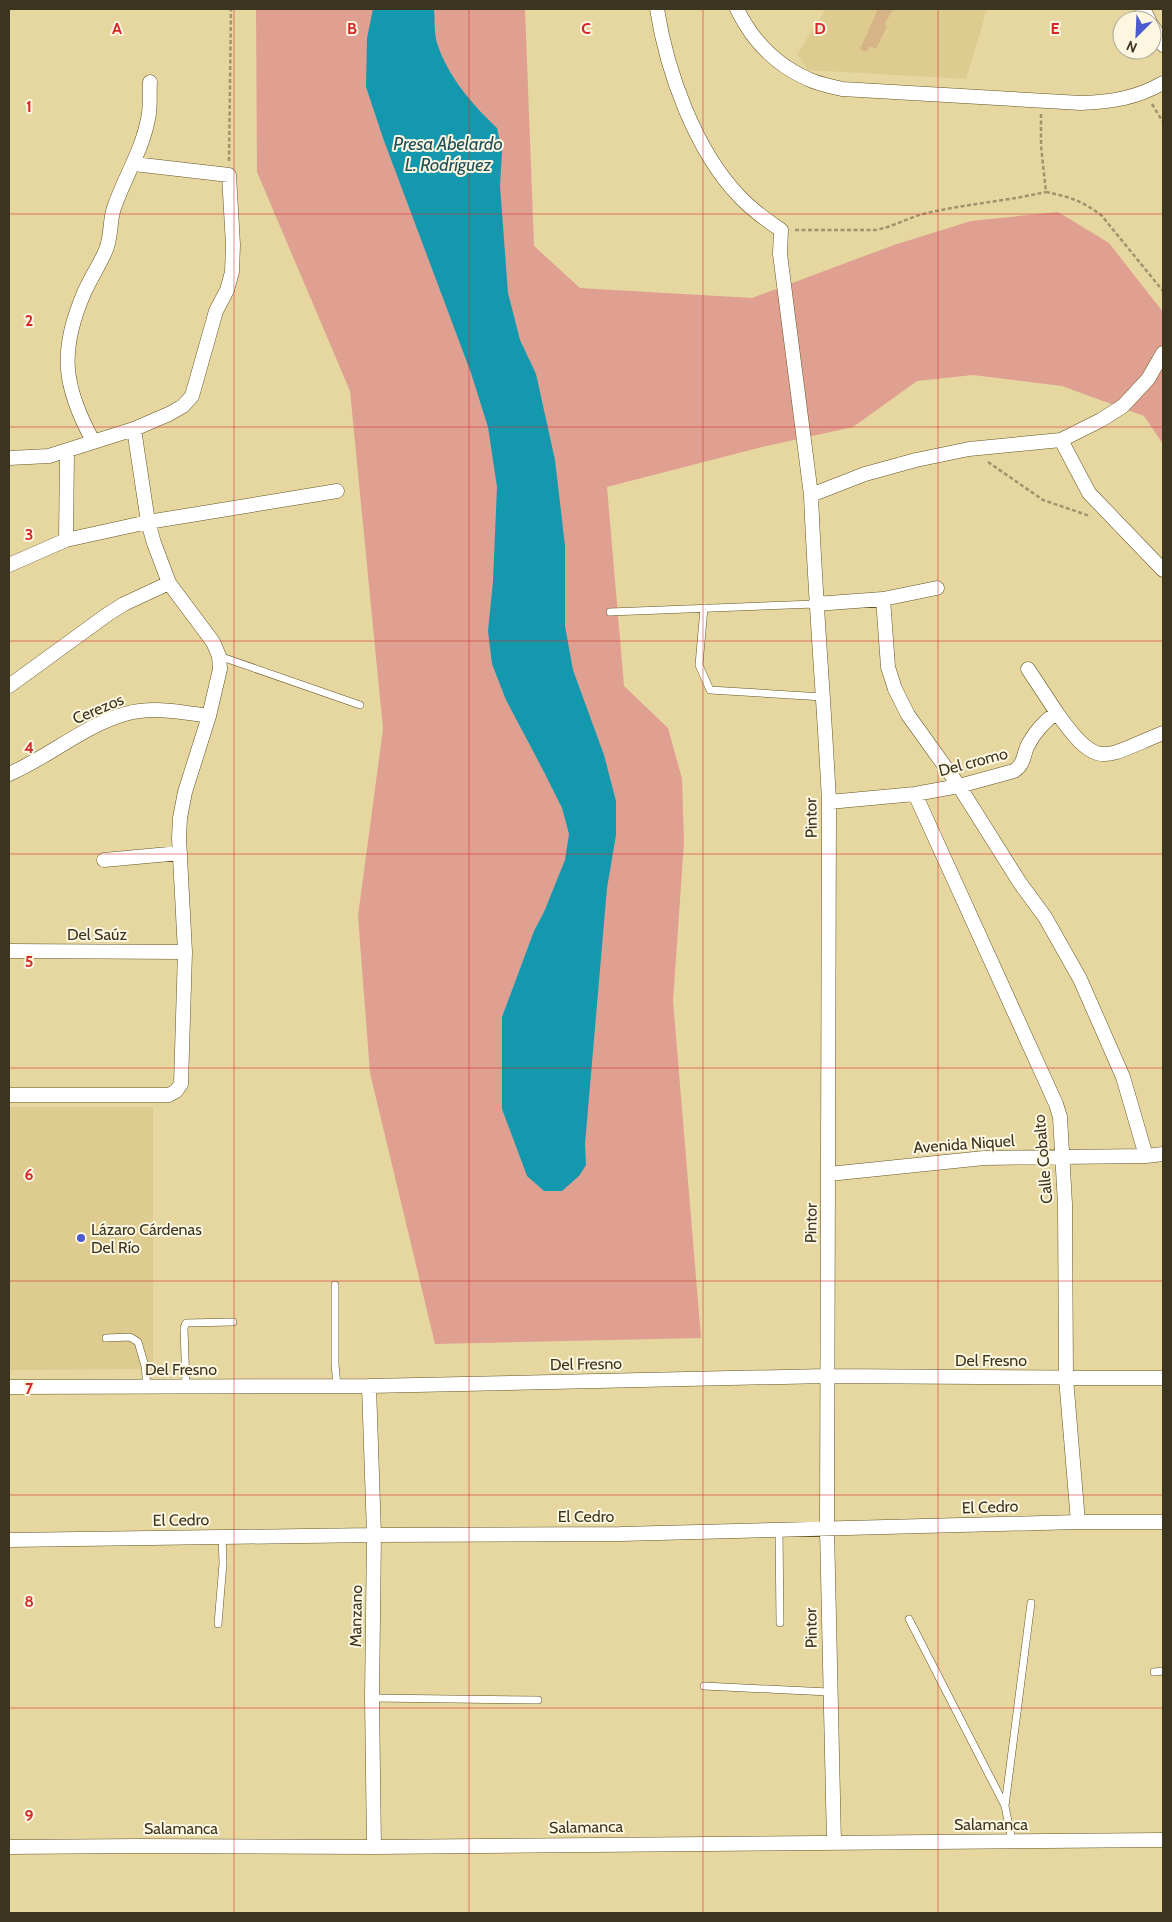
<svg xmlns="http://www.w3.org/2000/svg" width="1172" height="1922" font-family="Cabin,sans-serif">
	<style>
		.built { fill: #decb8f }
		.green { fill: #dfa092 }
		.water { fill: #1498ae }
		.building { fill: #d7b487 }
		.lines { fill: none; stroke-linecap: round; stroke-linejoin: round }
		.lane-casing { stroke: #645523; stroke-width: 8 }
		.street-casing { stroke: #645523; stroke-width: 15 }
		.path { stroke: #a1946c; stroke-width: 2.5; stroke-dasharray: 4 2.5; stroke-linecap: butt }
		.lane { stroke: #fff; stroke-width: 7 }
		.street { stroke: #fff; stroke-width: 14 }
		.grid { fill: none; stroke: #d62828; stroke-width: 1; stroke-opacity: 0.55 }
		.poi-dot { fill: #4b5acf; stroke: #fdf7e2; stroke-width: 2 }
		.labels { text-anchor: middle; dominant-baseline: central; stroke-width: 4; stroke-linejoin: round; paint-order: stroke }
		.street-label { font-size: 16px; fill: #3b341f; stroke: #fdf7e2 }
		.poi-label { font-size: 16px; fill: #3b341f; stroke: #fdf7e2; text-anchor: start }
		.water-label { font-size: 18px; font-style: italic; fill: #1e4f59; stroke: #fdf7e2 }
		.grid-label { font-size: 16px; text-anchor: middle; font-weight: bold; fill: #d62828; stroke: #fdf7e2; stroke-width: 4; stroke-linejoin: round; paint-order: stroke }
	</style>
	<rect width="100%" height="100%" fill="#e6d6a0"/>
	<path class="built" d="M826,9H987L966,79L808,70L797,54Z
		M9,1107H153V1369L9,1370Z"/>
	<path class="green" d="M256,9H525L534,246L580,288L752,298L894,245L971,221L1058,212L1109,243L1163,312V444L1144,416L1062,386L973,375L917,381L853,427L762,447L607,487L624,686L668,728L682,779L684,842L673,1001L701,1338L435,1344L370,1073L358,916L383,729L350,391L257,172Z"/>
	<path class="water" d="M373,9H434C435,20 434,33 437,43C448,77 472,104 497,128L502,152L500,186L508,293L520,340L536,374L555,460L565,546V626L573,670L604,755L616,801V835L607,888L585,1144L586,1165L579,1176L562,1191H544L527,1176L502,1109V1017L534,931L544,912L565,860L569,834L562,808L543,770L506,700L492,664L488,631L493,581L497,487L488,427L471,373L383,138L366,87L367,38Z"/>
	<path class="building" d="M878,9H894L884,24L887,26L876,49L870,46L866,52L860,49Z"/>
	<g class="lines">
		<g class="lane-casing">
			<path id="lane" d="M704,608L699,665L710,690L823,697
				M610,612L815,604
				M219,656L360,705
				M335,1285V1364L337,1386
				M106,1338L130,1337L138,1342L145,1366L147,1386
				M186,1386L184,1328L186,1323L233,1322
				M779,1530L780,1623
				M909,1619L1005,1806
				M218,1624L223,1563L222,1537
				M1154,1672L1163,1671
				M704,1686L829,1692
				M372,1698L538,1700
				M1012,1841L1005,1806L1031,1603"/>
		</g>
		<g class="street-casing">
			<path id="street" d="M657,9C667,72 695,150 739,196C752,210 766,220 781,230L780,254L811,495
				M737,9C752,40 776,65 808,79C818,84 830,86 842,89L1081,103C1112,102 1136,98 1163,83
				M1143,9L1149,20
				M1152,25L1163,45
				M1061,440L1089,493L1163,570
				M93,441C63,386 59,351 84,293C90,279 99,266 105,252C112,238 109,222 114,208C124,178 142,151 148,119C151,108 149,94 150,82
				M9,458L49,456L134,429L169,414L183,406L192,396L216,311L227,290L232,272L233,245L229,175L134,164
				M66,540L67,451
				M9,565L66,540L148,522L337,491
				M883,599L937,588
				M815,604L883,599L888,667L895,689L908,715L959,786L1020,883L1045,917L1080,979L1123,1077L1146,1156
				M1028,669L1057,713
				M9,686L108,614L124,604L169,583
				M9,774C49,757 83,726 125,714C153,706 181,712 209,716
				M915,794L1056,1104L1060,1117L1065,1204L1066,1378L1078,1522
				M829,802L915,794L959,786L1014,771C1024,764 1023,757 1027,747C1033,734 1045,720 1057,713C1099,772 1103,757 1163,733
				M104,860L180,853
				M9,951L185,952
				M9,1095H169L176,1091L181,1084L185,952L179,838L180,818L185,792L209,716L220,669L219,656L213,642L169,583L154,543L148,522L134,429
				M829,1174L984,1158L1146,1156L1163,1154
				M369,1386L374,1535L372,1698L374,1847
				M9,1387L369,1386L826,1376L1163,1378
				M9,1540L374,1535L621,1534L1078,1522H1163
				M834,1843L827,1529L829,802C824,699 815,597 811,495L865,474L916,460L969,449L1061,440L1101,420L1123,406L1148,379L1163,353
				M9,1847L139,1846L374,1847L1163,1840"/>
		</g>
		<path class="path" d="M1152,104L1163,122
			M1041,114V146L1046,192C1070,197 1083,201 1102,216L1163,291
			M229,161L231,9
			M795,230H875C893,227 909,217 927,213C966,204 1007,201 1046,192
			M988,462L1043,500L1090,516"/>
		<use href="#lane" class="lane"/>
		<use href="#street" class="street"/>
	</g>
	<path class="grid" d="M234,9V1913M469,9V1913M703,9V1913M938,9V1913M9,214H1163M9,427H1163M9,641H1163M9,854H1163M9,1068H1163M9,1281H1163M9,1495H1163M9,1708H1163"/>
	<circle class="poi-dot" cx="81" cy="1238" r="5"/>
	<g class="labels">
		<g class="street-label">
			<text transform="translate(98 709) rotate(-23)">Cerezos</text>
			<text transform="translate(973 762) rotate(-15)">Del cromo</text>
			<text transform="translate(811 818) rotate(-91)">Pintor</text>
			<text x="97" y="934">Del Saúz</text>
			<text transform="translate(964 1144) rotate(-4)">Avenida Niquel</text>
			<text transform="translate(1043 1159) rotate(-95)">Calle Cobalto</text>
			<text transform="translate(811 1223) rotate(-89)">Pintor</text>
			<text x="991" y="1360">Del Fresno</text>
			<text transform="translate(586 1364) rotate(-1)">Del Fresno</text>
			<text x="181" y="1369">Del Fresno</text>
			<text transform="translate(990 1507) rotate(-2)">El Cedro</text>
			<text x="586" y="1516">El Cedro</text>
			<text transform="translate(181 1520) rotate(-1)">El Cedro</text>
			<text transform="translate(356 1616) rotate(-89)">Manzano</text>
			<text transform="translate(811 1628) rotate(-91)">Pintor</text>
			<text x="991" y="1824">Salamanca</text>
			<text transform="translate(586 1827) rotate(-1)">Salamanca</text>
			<text x="181" y="1828">Salamanca</text>
		</g>
		<g class="poi-label">
			<text x="91" y="1229">Lázaro Cárdenas<tspan x="91" dy="18">Del Río</tspan></text>
		</g>
		<g class="water-label">
			<text x="448" y="144">Presa Abelardo<tspan x="448" dy="21">L. Rodríguez</tspan></text>
		</g>
	</g>
	<g class="grid-label">
		<text x="117" y="34">A</text>
		<text x="352" y="34">B</text>
		<text x="586" y="34">C</text>
		<text x="820" y="34">D</text>
		<text x="1055" y="34">E</text>
		<text x="29" y="112">1</text>
		<text x="29" y="326">2</text>
		<text x="29" y="540">3</text>
		<text x="29" y="753">4</text>
		<text x="29" y="967">5</text>
		<text x="29" y="1180">6</text>
		<text x="29" y="1394">7</text>
		<text x="29" y="1607">8</text>
		<text x="29" y="1821">9</text>
	</g>
	<rect width="1172" height="1922" fill="none" stroke="#3b341f" stroke-width="20"/>
	<g transform="translate(1137 35) rotate(204)"><circle r="24" fill="#fdf7e2" stroke="#afa994"/>
	<path d="M0-4L9 19L0 12L-9 19Z" fill="#4b5acf"/>
	<text y="-8" font-size="14" font-weight="bold" text-anchor="middle" fill="#3b341f">N</text>
	</g>
</svg>
